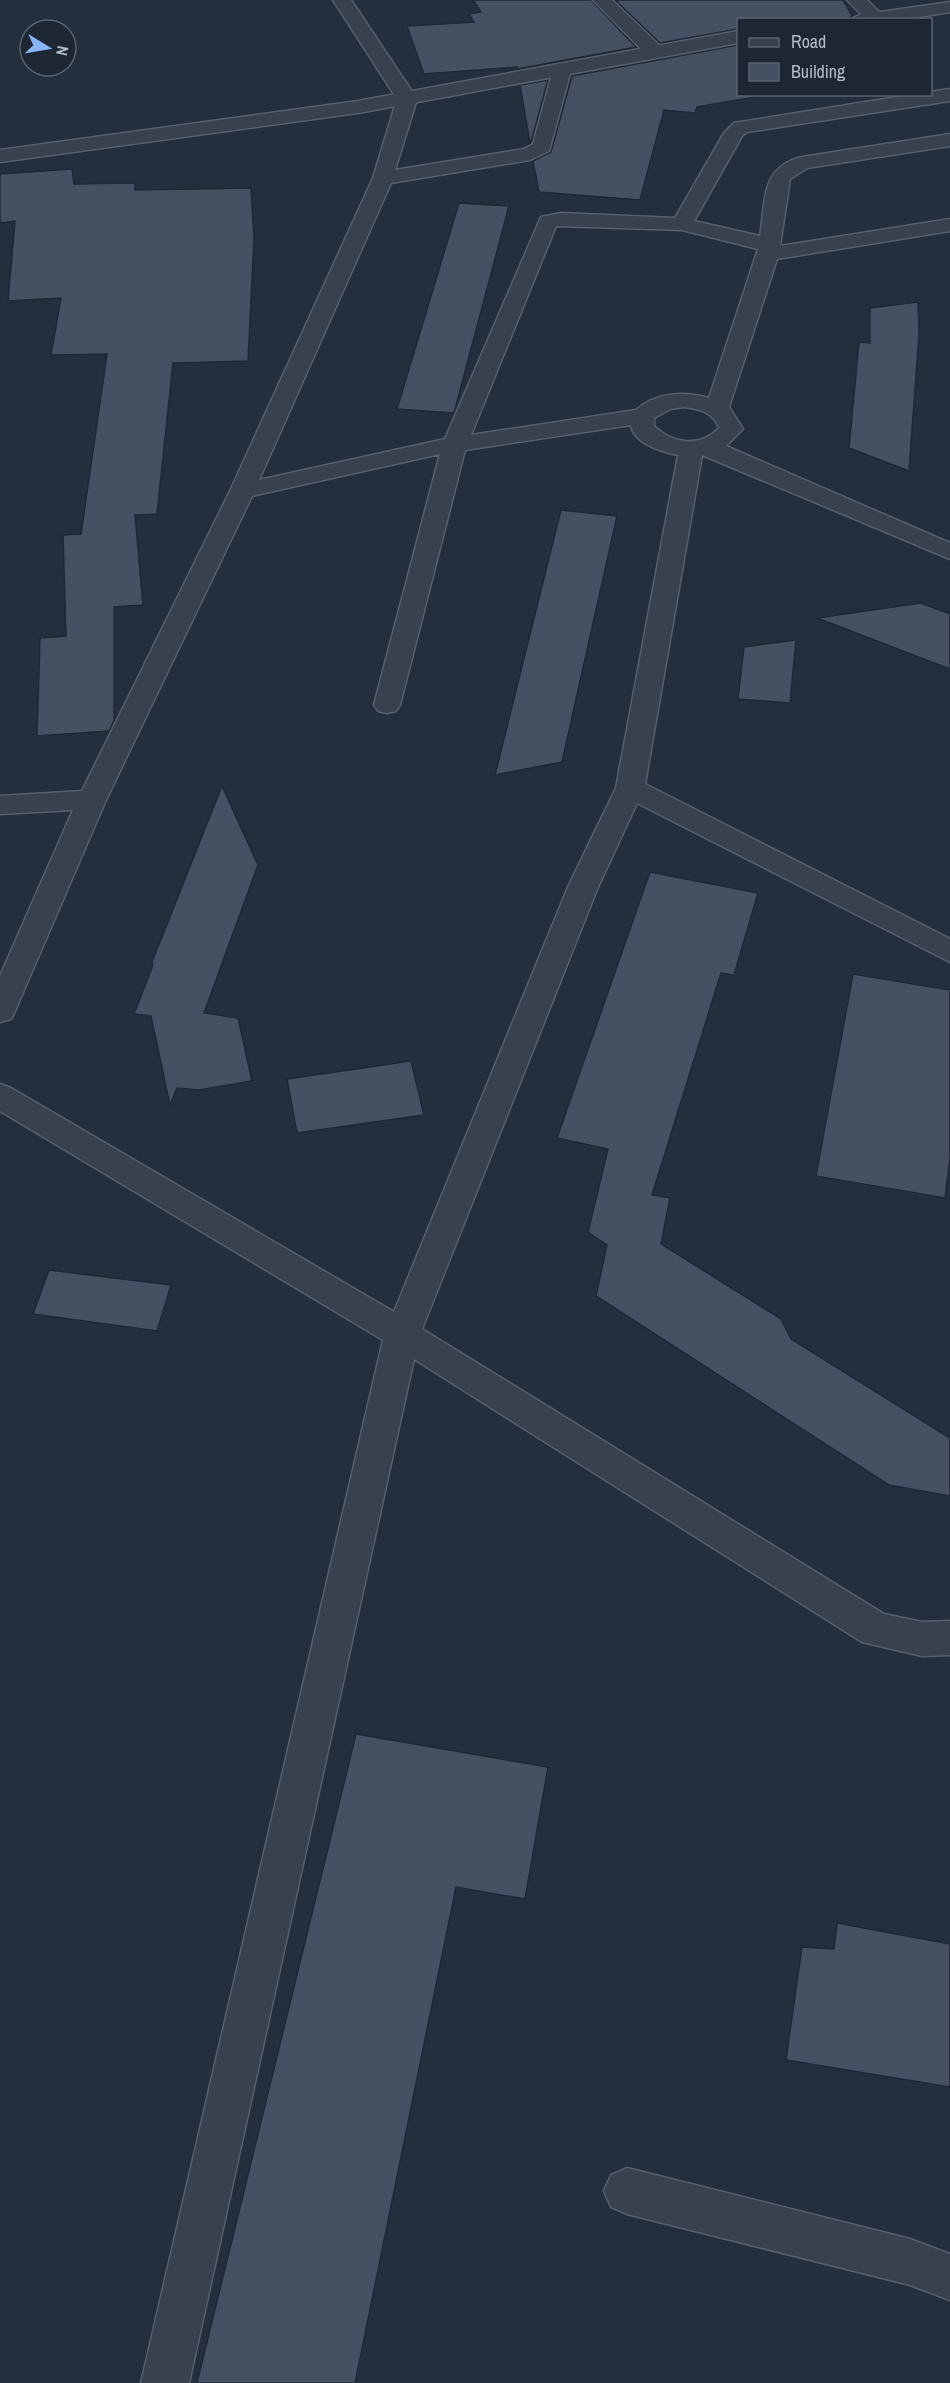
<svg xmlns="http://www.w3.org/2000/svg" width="950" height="2383" font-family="'Archivo Narrow',sans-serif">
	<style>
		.building { fill: #455162; stroke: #1f2835; stroke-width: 1.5 }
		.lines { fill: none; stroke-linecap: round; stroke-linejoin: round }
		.minor-casing { stroke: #565f6c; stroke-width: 3 }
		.tertiary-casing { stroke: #565f6c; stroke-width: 3 }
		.minor { fill: #38414e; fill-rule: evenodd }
		.tertiary { fill: #38414e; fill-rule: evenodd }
	</style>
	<rect width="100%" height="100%" fill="#242f3e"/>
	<path class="building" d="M473,0H591L636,47L517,69V67L424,74L407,26L474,22L469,14L481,12Z
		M615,0H843L852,16L848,20H738V29L660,43Z
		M738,45V94H772L697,107L695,113L664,110L640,200L539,192L533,161L551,152L572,76Z
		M548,80L531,142L530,143L520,85Z
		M72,169L74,184L135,183V190L251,188L254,239L248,361L173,363L157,514L135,515L143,605L114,607V721L109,731L37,736L40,638L66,636L63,535L81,534L107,354L51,355L61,298L8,301L15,221L0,223V174Z
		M459,203L509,206L454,413L397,409Z
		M918,302L919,334L909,471L849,448L859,342L870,343V308Z
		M561,510L617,516L562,762L495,775Z
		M921,603L950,614V669L817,618Z
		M796,640L790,703L738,699L744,647Z
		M222,786L258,865L204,1013L238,1018L252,1081L199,1090L177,1088L170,1105L151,1016L134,1014L153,965L152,962Z
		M650,872L758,893L734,975L721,973L652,1195L670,1198L661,1244L781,1319L791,1339L950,1438V1496L889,1485L596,1296L607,1245L588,1232L608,1149L557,1138Z
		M853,974L950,990V1157L945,1198L816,1176Z
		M411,1061L424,1115L297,1133L287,1079Z
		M49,1270L171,1285L157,1331L33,1314Z
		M356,1734L548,1767L525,1899L456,1887L355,2383H197Z
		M837,1923L950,1944V2087L786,2060L802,1947L834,1949Z"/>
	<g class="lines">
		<g class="minor-casing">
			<path id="minor" d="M333,0H351L417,99L395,170L524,149L533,144L553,70L562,64L571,70L549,151L530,160L391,183L259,480L445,439L541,217L561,213L675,218L724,133L734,123L916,94H930V92L950,89V101L747,132L742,136L694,221L760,236C766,201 760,167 802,157L950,134V146L807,168L790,179L780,246L950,219V231L777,259L729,407L743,429L726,446L950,543V559L702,455L645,784L950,939V962L637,803L598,887L422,1329L884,1614L922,1622L950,1621V1655L922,1656L862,1642L414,1359L189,2383H141L383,1340L0,1111V1084L11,1088L394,1312L568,887L616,788L678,455C662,452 633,443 631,425L465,450L400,705L396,711L387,713L378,711L374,705L440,454L252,496L106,800L15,1011L11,1019L0,1022V976L73,810L0,814V796L82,791L230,491L373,178L397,99ZM556,226L682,230L758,249L709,398C684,391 656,392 636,410L471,435ZM684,407C700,409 713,412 719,428C700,448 673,444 654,426V418L670,409Z
				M593,0H612L659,45L661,49L659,53H645Z
				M847,0H867L884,17L882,20H867Z
				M627,2168L910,2239L950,2254V2300L910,2285L627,2214L611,2207L604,2191L611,2175Z"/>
		</g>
		<g class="tertiary-casing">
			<path id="tertiary" d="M950,2V12L901,20H850L859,15Z
				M738,31V43L358,113L0,162V150L358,101Z"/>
		</g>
		<use href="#minor" class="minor"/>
		<use href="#tertiary" class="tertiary"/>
	</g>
	<rect x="737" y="18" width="195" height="78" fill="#1d2633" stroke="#59626f" stroke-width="1.5"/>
	<rect x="749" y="38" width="30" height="9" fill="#38414e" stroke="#59626f" stroke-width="1.5"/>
	<text x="791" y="48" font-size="18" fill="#b4bcc9">Road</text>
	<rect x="749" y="63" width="30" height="18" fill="#455162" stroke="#59626f" stroke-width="1.5"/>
	<text x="791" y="78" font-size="18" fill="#b4bcc9">Building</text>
	<g transform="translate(48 48) rotate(101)"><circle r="28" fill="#1d2633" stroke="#59626f" stroke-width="1.5"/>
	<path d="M0-4.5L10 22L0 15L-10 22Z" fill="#8ab4f8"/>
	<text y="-9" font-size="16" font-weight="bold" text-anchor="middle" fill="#b4bcc9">N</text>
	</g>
</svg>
